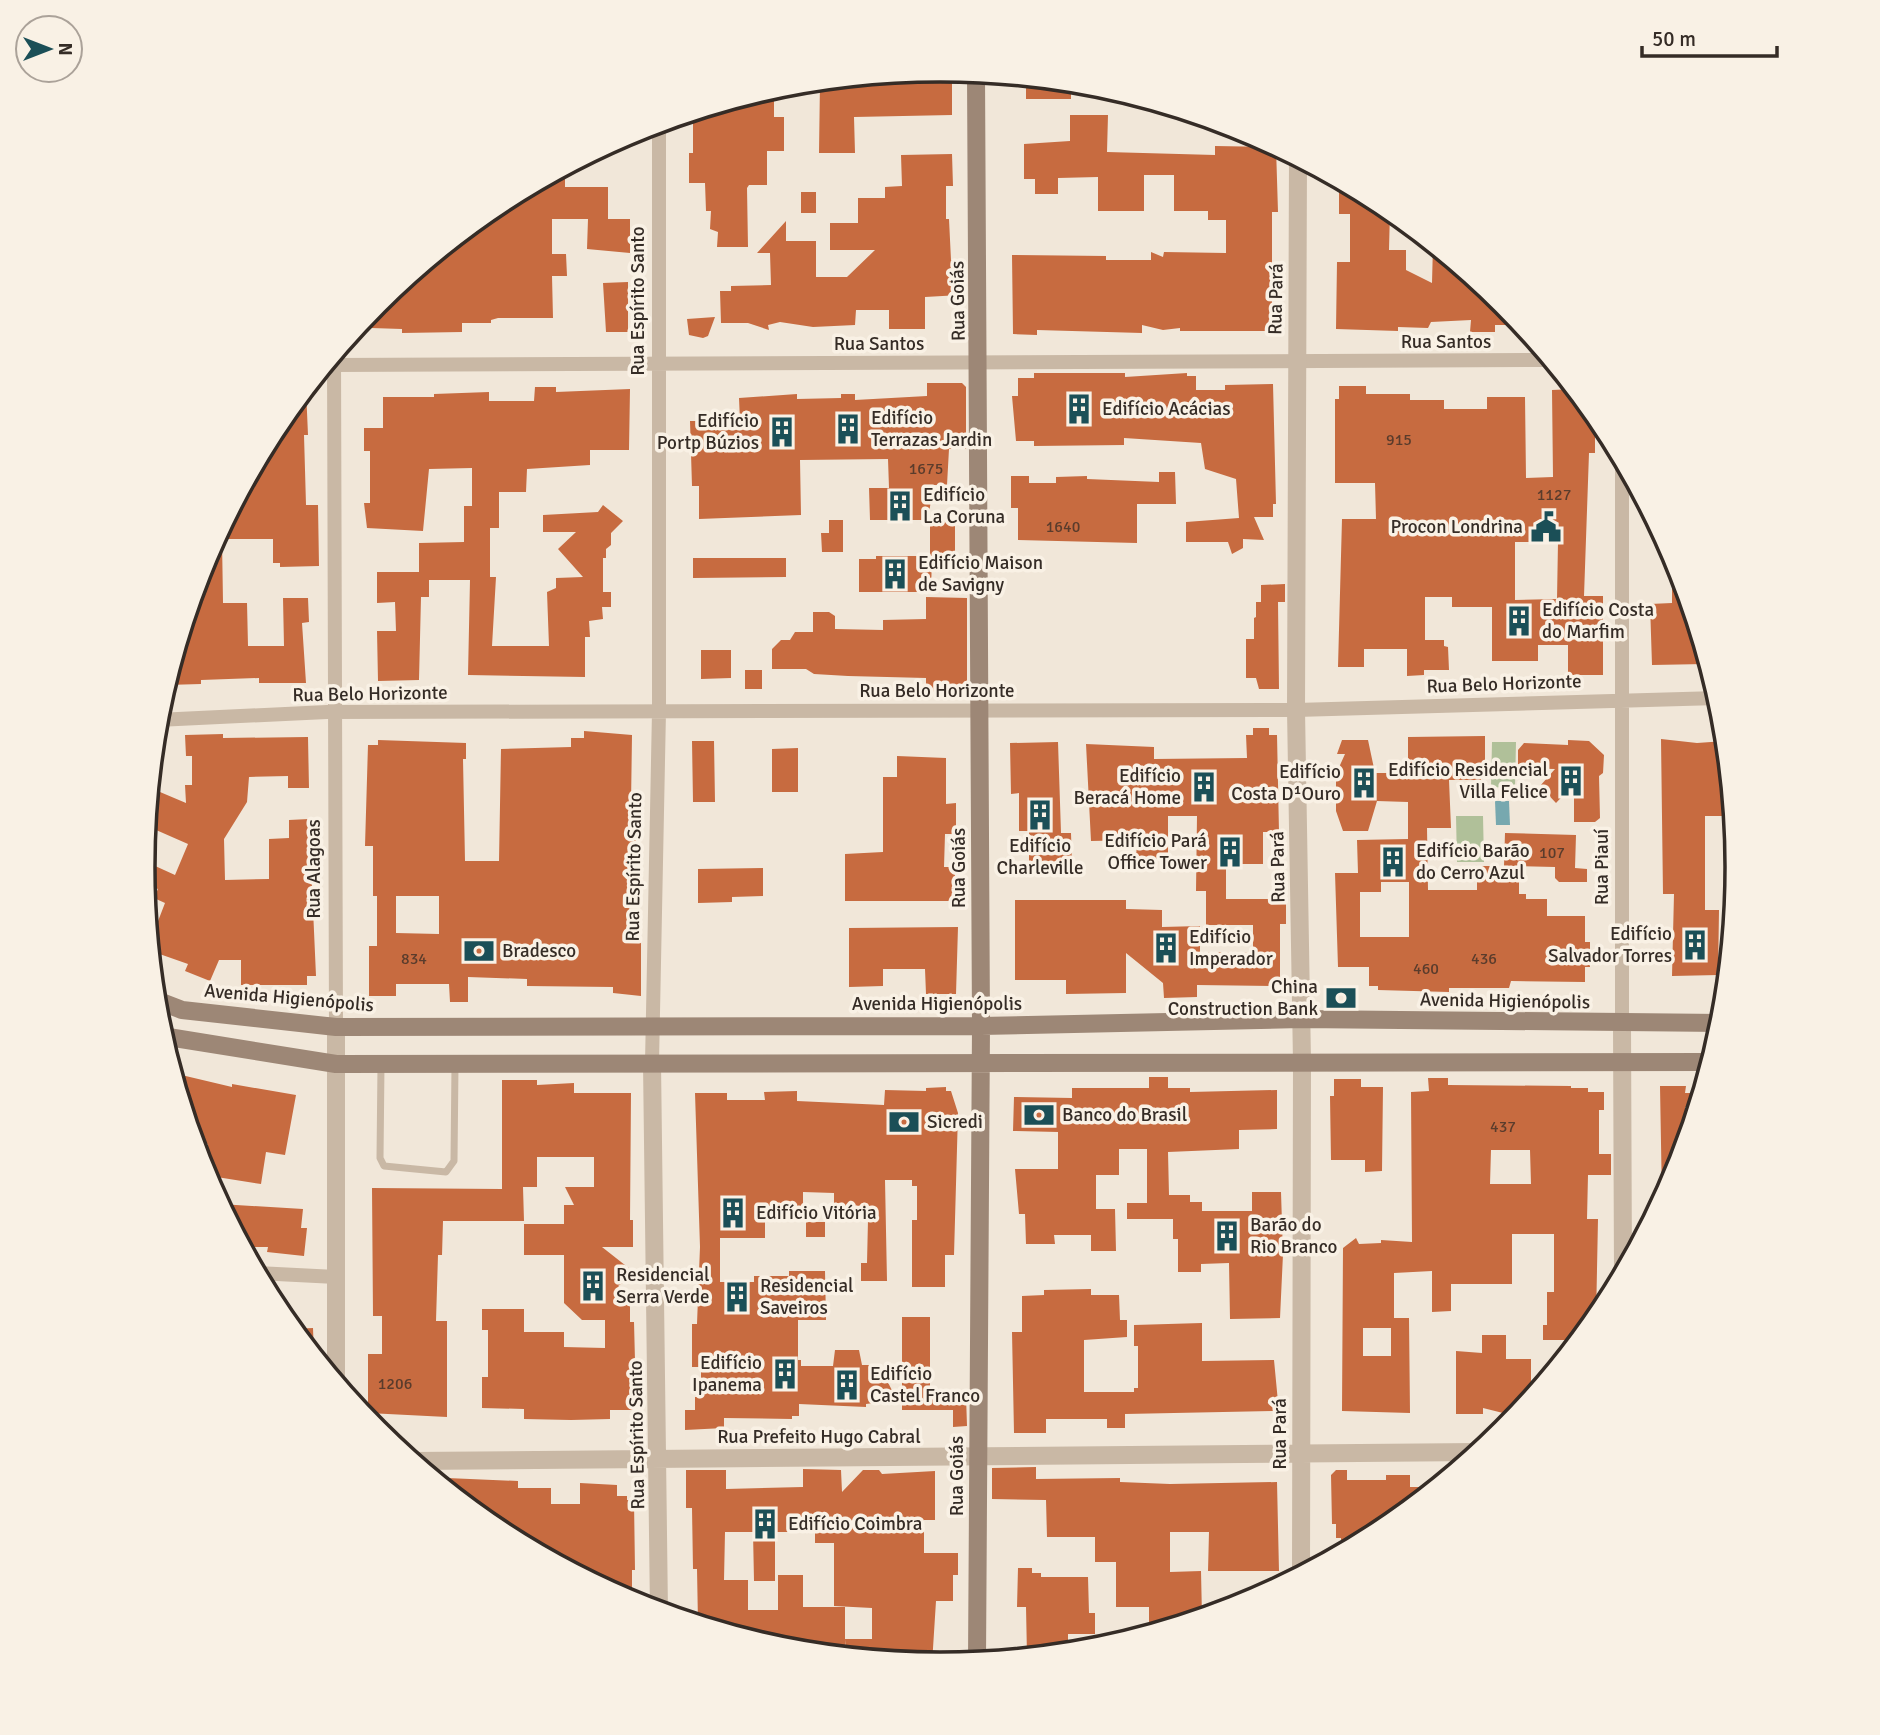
<svg xmlns="http://www.w3.org/2000/svg" width="1880" height="1735" font-family="Signika,sans-serif">
	<style>
		.green { fill: #b0c099 }
		.water { fill: #77a8af }
		.building { fill: #c76b40; fill-rule: evenodd }
		.lines { fill: none; stroke-linecap: round; stroke-linejoin: round }
		.service { stroke: #c9b8a5; stroke-width: 7 }
		.minor { stroke: #c9b8a5; stroke-width: 14 }
		.tertiary { stroke: #c9b8a5; stroke-width: 18 }
		.secondary { stroke: #9d8776; stroke-width: 18 }
		.labels { text-anchor: middle; dominant-baseline: central; stroke-width: 7; stroke-linejoin: round; paint-order: stroke }
		.number-label { font-size: 16px; fill: #5a3c2c }
		.street-label { font-size: 19px; fill: #352c26; stroke: #f9f1e5 }
		.poi-label { font-size: 19px; fill: #352c26; stroke: #f9f1e5; text-anchor: start }
		.rim { fill: none; stroke: #352c26; stroke-width: 3.5 }
	</style>
	<rect width="100%" height="100%" fill="#f1e7d9"/>
	<path class="green" d="M1492,742H1516L1515,788L1491,787Z
		M1456,816H1483L1484,862H1457Z"/>
	<path class="water" d="M1495,801H1509L1510,825H1496Z"/>
	<path class="building" d="M940,70L952,71V115L854,117L855,153H819L820,82Z
		M1026,80L1071,83V99H1026Z
		M774,89V117H784V151H767V185H749L747,188L748,247H717L718,232L710,229L711,211H706L705,183H689V153H693V113Z
		M1070,115H1108L1107,152L1215,155V146L1276,147L1278,212H1272V331H1180V328L1163,330L1142,325V333L1037,330V335L1013,334L1012,255L1106,256V260H1151V252L1163,257L1164,252L1226,253V220H1208V211H1174V175H1144V211H1098V177L1058,178V194H1035V179H1024V144L1070,141Z
		M952,154L953,186H946V219H949L951,260H955V278H959L960,295L925,297V329H889V310H856L855,325L813,327L780,322L768,325L769,330L748,323H721L720,291H731V286L771,285L770,253H757L786,221V241H816V277H847L875,250H830V223H858V198H885V187L902,186L901,155Z
		M565,168V187H608V219H630V253L587,249L588,219H552V254H566L567,276H552L553,318H498L491,320V323H462V332L402,333V329L371,328V323H364L365,318L376,303L497,204Z
		M1339,181L1390,210L1389,250H1406V270L1432,283L1433,245L1504,304L1522,325H1495V332H1470L1471,320L1431,322L1428,328L1398,327V331L1336,329L1337,262H1350V214H1339Z
		M801,192H816V213H801Z
		M628,282V332H606L603,283Z
		M715,317L708,336L703,338L689,335L687,319Z
		M1034,373H1125V377L1187,373V376H1196V390H1225V385L1273,384L1276,504H1273V517H1254L1264,540L1243,539V548L1232,554L1228,542H1186V522L1239,518L1236,479L1205,469L1201,443L1124,438V445L1034,446V441H1016L1012,396H1018V378H1034Z
		M927,383H962L966,387V449H949L947,485H926L931,500L928,520H870L869,488H889L888,459L800,460L801,515L699,519V486H692L690,421H740L739,398L797,394V399L841,398V394H855V400L927,396Z
		M1339,386H1366V394H1410V400H1444V409H1487V397H1525L1526,478L1553,477L1552,390L1574,389L1595,414V453H1589L1584,596H1603V675H1568V645H1538V661H1492V607H1452V597H1425V640H1444V646L1448,647L1449,670H1424V675L1407,676V649H1364V667H1338L1342,519H1376L1375,483H1335V399H1339ZM1515,542H1558L1557,599L1515,600Z
		M535,387H556V392L630,389L629,450H590V465L527,469L526,492H499V528H490V577H496L492,646H549L547,592L556,588V578L583,577L558,549L576,532H543V515L598,512L603,505L623,521L611,533V545L606,549V558H603V592H611V607H602L603,619L589,621L590,637H585V677L468,675L470,580H429V597H421L419,680L378,681L377,631H396L395,602L377,603V572H419V543L464,542V506H472V468L429,469L423,531L367,528L364,503H370V451H364V428H383V397H434V394L489,392V401H534Z
		M306,389L308,435H304L306,505H318L319,566L280,567V563H273V539H222L223,603H247L248,646H284L283,598H308L309,622L302,623L306,683H259V678L201,680V684L166,685L203,562L277,424Z
		M1159,472H1175L1176,504H1137V543L1018,540V508H1011V476H1029V483H1056V477L1087,476V479L1159,482Z
		M829,520H843V552H822L821,533H829Z
		M930,521H955V556H932L931,592H859V559H876V556H930Z
		M693,558H786V577L693,578Z
		M1672,559L1677,563L1704,653L1705,664L1652,665L1650,604L1672,603Z
		M1285,584V602H1278L1279,689H1259L1256,678H1246V639H1254V618L1256,617V602H1261V585Z
		M926,597L967,598V685L965,690L926,692V678L848,676L814,674L806,669H772V649L781,640H790L795,632H813V612H829L835,616V629L883,630V620L926,619Z
		M701,650H731V678L701,679Z
		M745,670H762V689H745Z
		M1253,728H1269V735H1277L1279,832H1263V864H1226V899H1286V924H1280V986L1197,985V997L1164,998L1163,983L1126,953V993L1066,994V980H1015V900H1126V909L1162,910V927L1200,926V952L1253,953V925H1206V891H1196L1197,816H1168V860H1136L1137,840L1091,841L1086,744L1154,747V759L1247,758L1246,735H1253Z
		M584,731L632,735L631,805L633,817H639V851L630,862L629,925H641V996L613,993V987L527,986V979L468,977V1002H450L449,984H396V996H369V946H377V896H373V846H365L368,745H378V740L466,743V759H463L465,861H499L501,749L571,747V738H584ZM396,896H439V934L396,933Z
		M223,734V738L308,737L309,788H288V776L249,777L247,802L224,839L225,880L269,879V839L289,838V820L309,819L316,976H307V985H241V960H219L210,981L185,971L188,964L151,951L150,942L165,903L154,898L158,889L146,884L153,865L175,875L188,844L147,826V822L160,792L186,803L185,785H192V756H186L185,735Z
		M1485,736V770H1481V780H1449L1451,828H1427L1428,890H1477V866H1504L1505,833L1576,835L1575,868L1587,869V882H1559L1555,878V867L1519,866V894H1526V899H1547V916H1585V942H1590V967H1585V982L1511,981L1509,988H1449V992L1378,990V986H1369V967H1338L1335,873H1358L1357,840L1408,839V802L1377,801L1368,831H1343L1336,811V774L1345,754H1337L1342,740H1368L1375,773H1408V737ZM1381,882H1409V937H1360V892H1381Z
		M1661,739L1697,743L1725,741L1732,816H1705V910H1719L1718,975L1672,976L1674,894H1663Z
		M1568,740L1589,741L1604,755L1603,773L1599,776L1600,818L1595,822H1574V784L1556,803L1540,786L1555,769L1518,768V750L1524,743L1568,745Z
		M692,741H714L715,802H693Z
		M1058,742L1061,833H1071L1072,866L1029,870V831H1019V793L1011,794L1010,743Z
		M798,748V792H772V749Z
		M897,756L946,758V804L956,803V834H945L944,867H955V901H845V854L883,852V777H897Z
		M763,868V896L732,897V902L698,903V869Z
		M958,927L956,994H926L925,969H883V986L849,987V928Z
		M173,1073L232,1087V1084L296,1095L285,1155L266,1152L261,1184L204,1175L208,1144L194,1141Z
		M1149,1077H1168V1088H1190V1092L1277,1090V1129L1239,1130V1149L1168,1152L1169,1195H1190V1202H1202V1211H1252V1192H1281L1283,1254L1280,1318L1230,1319L1229,1263L1201,1264V1272H1178V1239H1173V1219H1127V1203H1147V1149H1119V1175H1096V1209H1115L1116,1251H1091V1235H1054L1055,1244H1026L1025,1214H1019L1015,1169H1058V1132L1013,1131L1014,1097L1072,1098V1088H1149Z
		M1428,1078H1448V1085L1571,1086V1088H1588V1092H1604V1110H1599V1154H1611V1175H1588L1587,1219H1598L1596,1320L1566,1356V1340H1543V1325H1547V1292H1554V1234H1512V1284H1451V1311L1432,1312V1271L1394,1273V1318H1409L1410,1413L1342,1411L1343,1248L1356,1238L1359,1244L1381,1243V1240L1412,1242L1411,1092L1429,1091ZM1491,1150H1530L1531,1184H1490ZM1363,1328H1391V1356H1363Z
		M1334,1079H1361V1087H1383L1382,1171L1365,1172V1160H1331L1330,1096H1334Z
		M502,1080H537V1085L574,1083V1093H631L630,1220H633V1247H602L630,1269V1278L618,1286L630,1297V1322H634L636,1400H633V1410H610V1419L571,1420L524,1419V1409L482,1408V1377H488V1330H482V1309H524V1332H564V1347L605,1348V1320H582L564,1303V1255H524V1224H564V1205H574L565,1187H594V1157H537V1187H523L524,1221H443L442,1255H438L436,1321H447V1417L368,1413V1354H382V1316H373L372,1188L502,1189Z
		M1660,1086H1686L1685,1093H1701L1697,1107H1685V1145L1677,1173L1662,1200Z
		M946,1087V1091H951L958,1113L954,1255H945V1287H912V1220H917V1186H912V1180H885L887,1281H861V1263H867L868,1220H858V1210L834,1211V1193L803,1192V1221H765V1238H720V1282H754V1276H789V1271H825L826,1320H798V1360H801V1366H833L835,1350H859L862,1365H879L898,1402H881L866,1404V1407L799,1404V1416H792V1419L724,1418V1428L685,1430V1410H695V1397H701V1367H692V1324H697L700,1247L695,1093H727V1100H765L764,1092L797,1091V1101L884,1105L885,1090L926,1091V1088Z
		M220,1204L303,1209L301,1228H307L304,1256L267,1252L268,1247H243Z
		M806,1222H825V1237H806Z
		M1091,1289V1295H1119L1120,1320H1127V1337L1084,1340V1392H1134V1388H1138V1346H1134V1325L1202,1323V1361L1274,1360L1278,1402H1274V1411L1125,1414V1428H1107V1419H1046V1433H1014L1012,1332H1022V1296L1044,1295V1290Z
		M902,1317H930V1396H966L967,1426L953,1427V1410H902Z
		M313,1328L314,1356L292,1329Z
		M1482,1335H1506V1359H1531V1398L1525,1406L1507,1414L1483,1408V1414H1456V1351L1482,1353Z
		M1036,1467V1479L1120,1478V1482L1170,1484L1277,1482L1279,1571H1208L1209,1532H1170V1572L1201,1571L1202,1617L1149,1634V1607H1116V1562H1095V1537H1047L1046,1500L992,1499V1468Z
		M803,1469L841,1470L842,1492L863,1470H879L882,1474L935,1471V1520H924V1553H958V1575H953V1601H936L932,1664L846,1656L845,1639H872V1608L834,1606V1543H815V1532H775V1581H754L753,1532H725L724,1580H748V1610H778V1575H803V1607H845V1652L785,1650V1636H753V1640L698,1623L697,1569H693L692,1508H686V1470H726V1489L803,1487Z
		M1336,1470H1347V1480H1386V1475H1410V1487H1436L1401,1516H1387V1527L1383,1531L1341,1553V1538H1336V1524H1332L1331,1475Z
		M447,1478L518,1481V1488H551V1504H580V1483L617,1485V1496H627V1500L634,1501L635,1570H632V1603L583,1577V1567H565L497,1530L447,1490Z
		M1018,1568H1032V1573H1041V1577H1088L1089,1613H1095V1634H1068V1652L1027,1656L1026,1607H1017Z"/>
	<g class="lines">
		<path class="service" d="M381,1065L380,1158L384,1166L446,1172L454,1161L455,1065"/>
		<path class="minor" d="M334,355L336,1027
			M334,365L1551,360
			M157,720L327,712L1296,710L1718,698
			M1622,1024V460
			M652,1063L659,711V123
			M257,1273L336,1277"/>
		<path class="tertiary" d="M1298,159L1296,710L1302,1062L1301,1574
			M1622,1024L1623,1273
			M336,1027V1383
			M652,1063L659,1612
			M412,1461L1479,1452"/>
		<path class="secondary" d="M976,74L981,1026L977,1661
			M156,1000L182,1010L336,1027L981,1026L1301,1019L1722,1023
			M162,1036L336,1064L1710,1062"/>
	</g>
	<defs>
		<g id="building-bare" transform="scale(2.415)"><path d="M-4-6H4V6H1V3H-1V6H-4ZM-2.5-4.3h1.7v1.8h-1.7ZM.8-4.3h1.7v1.8H.8ZM-2.5-1h1.7V.8h-1.7ZM.8-1h1.7V.8H.8Z" fill="#1b4f57" stroke="#f9f1e5" stroke-width="2.5" paint-order="stroke"/></g>
		<g id="civic-bare" transform="scale(2.415)"><path d="M-.6-6.5H3V-4.5H.6V-3L4-1V1h2V6H-6V1h2V-1L-.6-3ZM-1.2 2.5V6h2.4V2.5Z" fill="#1b4f57" stroke="#f9f1e5" stroke-width="2.5" paint-order="stroke"/></g>
		<g id="bank-bare" transform="scale(2.415)"><path d="M-6-4H6V4H-6ZM0-2.3a2.3 2.3 0 1 0 0 4.6a2.3 2.3 0 1 0 0-4.6Z" fill="#1b4f57" stroke="#f9f1e5" stroke-width="2.5" paint-order="stroke"/></g>
	</defs>
	<g fill-rule="evenodd">
		<use href="#building-bare" x="1079" y="409"/>
		<use href="#building-bare" x="848" y="429"/>
		<use href="#building-bare" x="782" y="432"/>
		<use href="#building-bare" x="900" y="506"/>
		<use href="#civic-bare" x="1546" y="527"/>
		<use href="#building-bare" x="895" y="574"/>
		<use href="#building-bare" x="1519" y="621"/>
		<use href="#building-bare" x="1571" y="781"/>
		<use href="#building-bare" x="1364" y="783"/>
		<use href="#building-bare" x="1204" y="787"/>
		<use href="#building-bare" x="1040" y="815"/>
		<use href="#building-bare" x="1230" y="852"/>
		<use href="#building-bare" x="1393" y="862"/>
		<use href="#building-bare" x="1695" y="945"/>
		<use href="#building-bare" x="1166" y="948"/>
		<use href="#bank-bare" x="479" y="951"/>
		<use href="#bank-bare" x="1341" y="998"/>
		<use href="#bank-bare" x="1039" y="1115"/>
		<use href="#bank-bare" x="904" y="1122"/>
		<use href="#building-bare" x="733" y="1213"/>
		<use href="#building-bare" x="1227" y="1236"/>
		<use href="#building-bare" x="593" y="1286"/>
		<use href="#building-bare" x="737" y="1297"/>
		<use href="#building-bare" x="785" y="1374"/>
		<use href="#building-bare" x="847" y="1385"/>
		<use href="#building-bare" x="765" y="1524"/>
	</g>
	<g class="labels">
		<g class="number-label">
			<text x="1399" y="440">915</text>
			<text x="926" y="469">1675</text>
			<text x="1554" y="495">1127</text>
			<text x="1063" y="527">1640</text>
			<text x="1552" y="853">107</text>
			<text x="414" y="959">834</text>
			<text x="1484" y="959">436</text>
			<text x="1426" y="969">460</text>
			<text x="1503" y="1127">437</text>
			<text x="395" y="1384">1206</text>
		</g>
		<g class="street-label">
			<text transform="translate(1276 299) rotate(-89)">Rua Pará</text>
			<text transform="translate(638 301) rotate(-90)">Rua Espírito Santo</text>
			<text transform="translate(958 301) rotate(-91)">Rua Goiás</text>
			<text x="1446" y="342">Rua Santos</text>
			<text x="879" y="344">Rua Santos</text>
			<text transform="translate(1504 684) rotate(-2)">Rua Belo Horizonte</text>
			<text x="937" y="691">Rua Belo Horizonte</text>
			<text transform="translate(370 694) rotate(-1)">Rua Belo Horizonte</text>
			<text transform="translate(634 867) rotate(-89)">Rua Espírito Santo</text>
			<text transform="translate(1278 867) rotate(-91)">Rua Pará</text>
			<text transform="translate(1602 867) rotate(-90)">Rua Piauí</text>
			<text transform="translate(959 868) rotate(-90)">Rua Goiás</text>
			<text transform="translate(314 869) rotate(-90)">Rua Alagoas</text>
			<text transform="translate(289 998) rotate(5)">Avenida Higienópolis</text>
			<text transform="translate(1505 1001) rotate(1)">Avenida Higienópolis</text>
			<text x="937" y="1004">Avenida Higienópolis</text>
			<text transform="translate(1280 1434) rotate(-90)">Rua Pará</text>
			<text transform="translate(637 1435) rotate(-91)">Rua Espírito Santo</text>
			<text x="819" y="1437">Rua Prefeito Hugo Cabral</text>
			<text transform="translate(957 1476) rotate(-90)">Rua Goiás</text>
		</g>
		<g class="poi-label">
			<text x="1102" y="409">Edifício Acácias</text>
			<text x="871" y="418">Edifício<tspan x="871" dy="22">Terrazas Jardin</tspan></text>
			<text x="759" y="421" text-anchor="end">Edifício<tspan x="759" dy="22">Portp Búzios</tspan></text>
			<text x="923" y="495">Edifício<tspan x="923" dy="22">La Coruna</tspan></text>
			<text x="1523" y="527" text-anchor="end">Procon Londrina</text>
			<text x="918" y="563">Edifício Maison<tspan x="918" dy="22">de Savigny</tspan></text>
			<text x="1542" y="610">Edifício Costa<tspan x="1542" dy="22">do Marfim</tspan></text>
			<text x="1548" y="770" text-anchor="end">Edifício Residencial<tspan x="1548" dy="22">Villa Felice</tspan></text>
			<text x="1341" y="772" text-anchor="end">Edifício<tspan x="1341" dy="22">Costa D¹Ouro</tspan></text>
			<text x="1181" y="776" text-anchor="end">Edifício<tspan x="1181" dy="22">Beracá Home</tspan></text>
			<text x="1207" y="841" text-anchor="end">Edifício Pará<tspan x="1207" dy="22">Office Tower</tspan></text>
			<text x="1040" y="846" text-anchor="middle">Edifício<tspan x="1040" dy="22">Charleville</tspan></text>
			<text x="1416" y="851">Edifício Barão<tspan x="1416" dy="22">do Cerro Azul</tspan></text>
			<text x="1672" y="934" text-anchor="end">Edifício<tspan x="1672" dy="22">Salvador Torres</tspan></text>
			<text x="1189" y="937">Edifício<tspan x="1189" dy="22">Imperador</tspan></text>
			<text x="502" y="951">Bradesco</text>
			<text x="1318" y="987" text-anchor="end">China<tspan x="1318" dy="22">Construction Bank</tspan></text>
			<text x="1062" y="1115">Banco do Brasil</text>
			<text x="927" y="1122">Sicredi</text>
			<text x="756" y="1213">Edifício Vitória</text>
			<text x="1250" y="1225">Barão do<tspan x="1250" dy="22">Rio Branco</tspan></text>
			<text x="616" y="1275">Residencial<tspan x="616" dy="22">Serra Verde</tspan></text>
			<text x="760" y="1286">Residencial<tspan x="760" dy="22">Saveiros</tspan></text>
			<text x="762" y="1363" text-anchor="end">Edifício<tspan x="762" dy="22">Ipanema</tspan></text>
			<text x="870" y="1374">Edifício<tspan x="870" dy="22">Castel Franco</tspan></text>
			<text x="788" y="1524">Edifício Coimbra</text>
		</g>
	</g>
	<path d="M0 0H1880V1735H0ZM155 867a785 785 0 1 1 1570 0a785 785 0 1 1-1570 0Z" fill="#f9f1e5" fill-rule="evenodd"/>
	<path class="rim" d="M155 867a785 785 0 1 1 1570 0a785 785 0 1 1-1570 0Z"/>
	<g transform="translate(49 49) rotate(90)"><circle r="33" fill="#f9f1e5" stroke="#aba299" stroke-width="2"/>
	<path d="M0-5L12 26L0 18L-12 26Z" fill="#1b4f57"/>
	<text y="-10" font-size="19" font-weight="bold" text-anchor="middle" fill="#352c26">N</text>
	</g>
	<path d="M1642 46v10h135v-10" fill="none" stroke="#352c26" stroke-width="3.5"/>
	<text x="1652" y="46" font-size="21" fill="#352c26" stroke="#f9f1e5" stroke-width="5" paint-order="stroke">50 m</text>
</svg>
